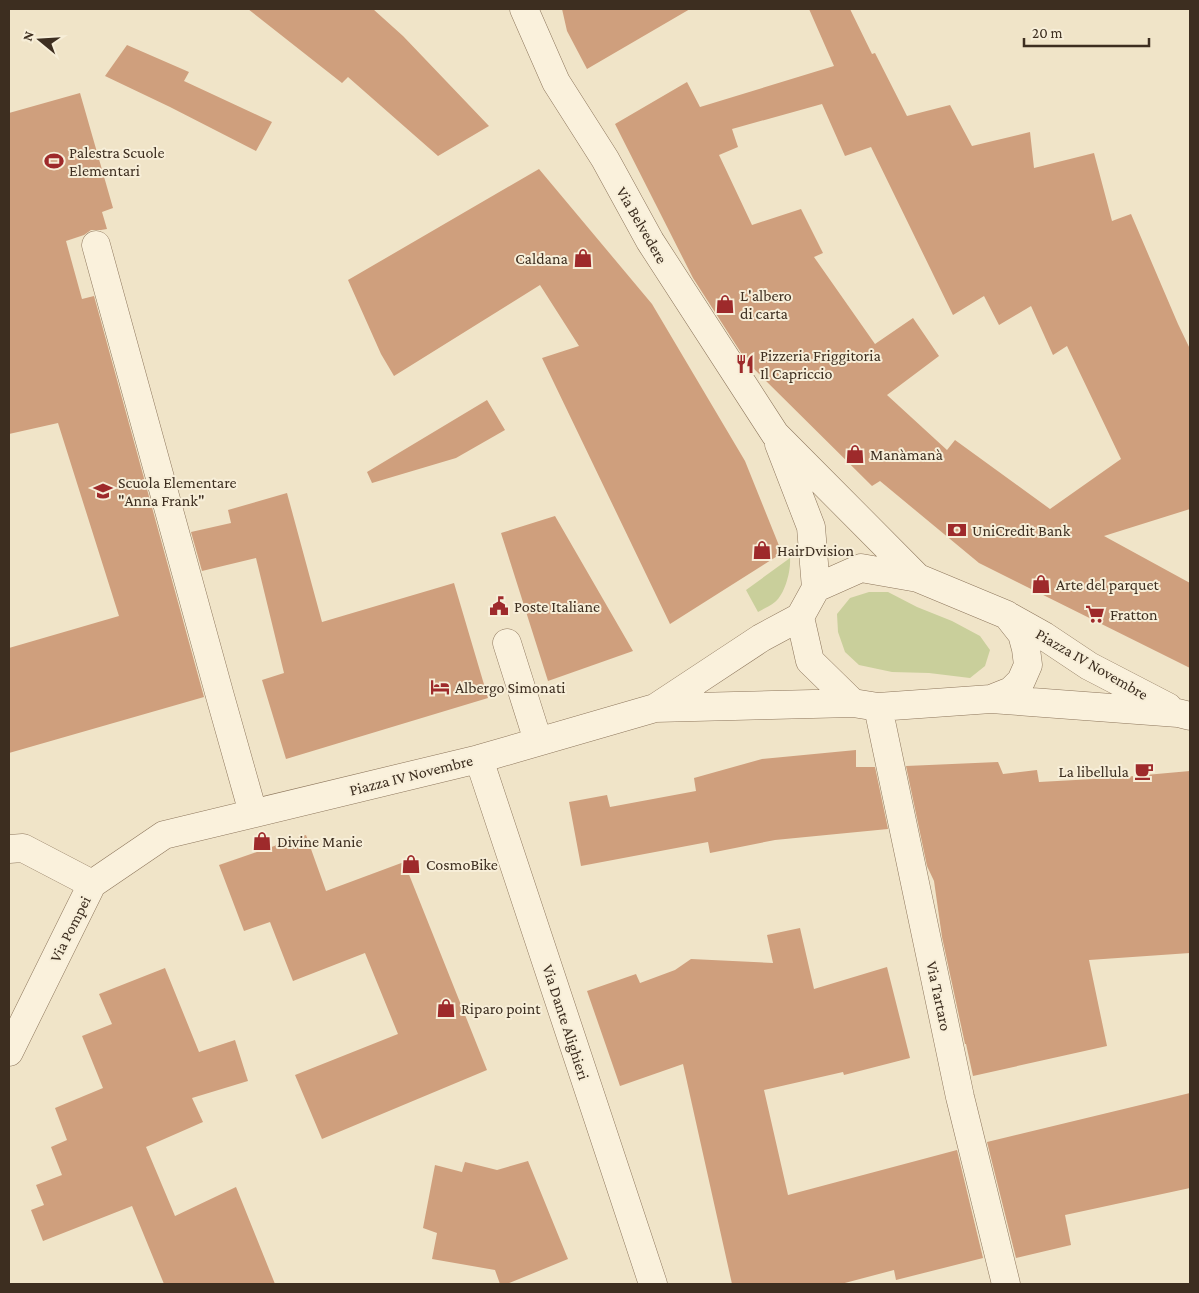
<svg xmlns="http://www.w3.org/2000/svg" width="1199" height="1293" font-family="'Crimson Pro',serif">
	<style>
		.green { fill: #c9cf9b }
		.building { fill: #cf9f7d; fill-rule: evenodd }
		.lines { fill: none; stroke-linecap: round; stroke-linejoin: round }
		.minor-casing { stroke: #8d765c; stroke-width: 29 }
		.minor { stroke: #faf1dc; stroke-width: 28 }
		.labels { text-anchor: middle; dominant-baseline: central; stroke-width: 4; stroke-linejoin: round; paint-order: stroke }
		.poi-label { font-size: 16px; fill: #3d2e20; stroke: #f7eed8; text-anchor: start }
		.street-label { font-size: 16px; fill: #3d2e20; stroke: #f7eed8 }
	</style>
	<rect width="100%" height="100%" fill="#f0e4c8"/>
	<path class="green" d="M790,558C791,571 785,594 775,602C770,606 763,609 758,612L746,590Z
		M869,592H888L917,607L952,621L980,636L990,650L985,666L970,678L929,673L892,672L859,665L845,652L838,632L837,614L850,598Z"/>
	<path class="building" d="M248,9H373L403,36L489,126L438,156L348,77L342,83Z
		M562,9H690L587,69L567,31Z
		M809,9H850L872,54L875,53L907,116L950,105L972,146L1030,132L1034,168L1094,153L1112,221L1131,214L1178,324L1190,349V509L1104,536L1190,583V668L979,563L880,481L872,486L747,362L693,278L615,124L687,82L700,107L834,66ZM822,104L845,156L871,147L953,315L984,296L999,325L1031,306L1053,355L1067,346L1121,459L1050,509L955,440L947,450L887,395L939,356L913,318L875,344L814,257L823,253L801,209L752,225L719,155L738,147L732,129Z
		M127,45L189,72L184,81L272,122L256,151L170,107L105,76Z
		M80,93L113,208L102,212L107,229L101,230H91L84,235L66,241L82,299L94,296L204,697L9,753V648L119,616L58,423L9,434V113Z
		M539,169L652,304L745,461L782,553L670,624L542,358L579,346L540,285L394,376L381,354L348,280Z
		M487,400L505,430L456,458L372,483L367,472Z
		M287,493L322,622L454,583L488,698L286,759L262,680L284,673L256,558L202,571L191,532L231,523L228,510Z
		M555,516L633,651L548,681L501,533Z
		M856,750V767H875L888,829L775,840L710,853L708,842L581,866L569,802L607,795L610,807L696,791L694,778L762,759Z
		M998,762L1003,774L1037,770L1039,782L1112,778L1190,771V953L1089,960L1107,1046L973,1076L966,1044H965L942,937L934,881L927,866L906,766Z
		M306,835L326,891L404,862L487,1070L322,1139L295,1075L398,1034L365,953L293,981L270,922L244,931L219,865Z
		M800,928L814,989L887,967L910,1058L844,1075L843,1072L764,1090L788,1195L957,1150L983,1258L896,1280L894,1270L841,1284H732L683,1064L620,1086L587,991L636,974L640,983L675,970L691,959L773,963L767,935Z
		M165,968L199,1052L235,1040L248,1081L192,1098L203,1122L146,1147L175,1216L236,1187L275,1284H164L132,1206L43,1241L31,1210L44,1205L36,1185L62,1175L51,1147L67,1140L55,1108L103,1088L82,1036L112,1024L99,994Z
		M1190,1093V1188L1065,1215L1071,1245L1016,1258L987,1142Z
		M528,1161L568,1259L507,1284H500L495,1270L432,1259L437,1233L423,1228L435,1165L462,1172L465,1162L497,1170Z"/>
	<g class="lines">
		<g class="minor-casing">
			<path id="minor" d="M524,9L556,82L605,159L650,241L775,434L918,578
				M96,245L220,696L253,813
				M779,444L811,527L816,588
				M1010,617L1044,636L1089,666L1168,707
				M507,643L538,741
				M991,699L1011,691L1021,681L1028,665L1026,649L1022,634L1007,615L918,578L861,568L816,588L800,617L810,661L853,703L878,707L991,699L1178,713L1190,716
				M878,707L960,1097L1006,1284
				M655,708L761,638L800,617
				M479,759L653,1284
				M9,849L23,848L92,884
				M9,1052L92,884L164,835L479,759L655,708L853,703"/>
		</g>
		<use href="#minor" class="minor"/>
	</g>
	<defs>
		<g id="stadium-bare" transform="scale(1.5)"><path d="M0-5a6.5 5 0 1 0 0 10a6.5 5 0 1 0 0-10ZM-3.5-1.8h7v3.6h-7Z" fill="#9e2a2b" stroke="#f7eed8" stroke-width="2.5" paint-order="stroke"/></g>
		<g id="shop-bare" transform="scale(1.5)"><path d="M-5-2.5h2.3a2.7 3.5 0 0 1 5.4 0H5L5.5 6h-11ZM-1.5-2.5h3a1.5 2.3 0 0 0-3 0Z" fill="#9e2a2b" stroke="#f7eed8" stroke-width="2.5" paint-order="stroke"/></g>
		<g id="restaurant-bare" transform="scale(1.5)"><path d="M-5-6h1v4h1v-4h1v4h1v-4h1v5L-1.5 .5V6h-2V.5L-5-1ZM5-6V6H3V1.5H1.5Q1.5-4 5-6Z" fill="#9e2a2b" stroke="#f7eed8" stroke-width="2.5" paint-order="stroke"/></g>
		<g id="school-bare" transform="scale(1.5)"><path d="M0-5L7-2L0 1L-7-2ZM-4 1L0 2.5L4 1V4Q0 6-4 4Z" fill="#9e2a2b" stroke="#f7eed8" stroke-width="2.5" paint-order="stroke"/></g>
		<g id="bank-bare" transform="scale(1.5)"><path d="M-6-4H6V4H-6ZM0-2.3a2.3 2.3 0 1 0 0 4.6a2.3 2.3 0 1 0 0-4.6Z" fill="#9e2a2b" stroke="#f7eed8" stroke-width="2.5" paint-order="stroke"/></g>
		<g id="civic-bare" transform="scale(1.5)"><path d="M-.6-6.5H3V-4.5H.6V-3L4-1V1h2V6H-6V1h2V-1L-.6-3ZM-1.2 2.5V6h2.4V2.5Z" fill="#9e2a2b" stroke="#f7eed8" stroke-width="2.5" paint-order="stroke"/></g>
		<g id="supermarket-bare" transform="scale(1.5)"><path d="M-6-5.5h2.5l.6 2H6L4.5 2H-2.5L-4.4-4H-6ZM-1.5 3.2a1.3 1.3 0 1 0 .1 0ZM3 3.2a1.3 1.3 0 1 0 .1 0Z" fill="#9e2a2b" stroke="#f7eed8" stroke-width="2.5" paint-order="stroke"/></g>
		<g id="hotel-bare" transform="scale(1.5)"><path d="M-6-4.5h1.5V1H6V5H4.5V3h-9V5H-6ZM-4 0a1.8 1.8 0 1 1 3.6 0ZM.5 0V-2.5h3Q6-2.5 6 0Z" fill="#9e2a2b" stroke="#f7eed8" stroke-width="2.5" paint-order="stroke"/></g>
		<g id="cafe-bare" transform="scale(1.5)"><path d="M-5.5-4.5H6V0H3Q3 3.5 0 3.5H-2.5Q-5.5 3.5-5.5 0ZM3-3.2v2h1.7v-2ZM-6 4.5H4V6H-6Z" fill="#9e2a2b" stroke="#f7eed8" stroke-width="2.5" paint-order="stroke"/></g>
	</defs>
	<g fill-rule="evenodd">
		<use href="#stadium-bare" x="54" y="161"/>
		<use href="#shop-bare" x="583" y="258"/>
		<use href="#shop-bare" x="725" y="304"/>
		<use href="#restaurant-bare" x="745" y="364"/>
		<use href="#shop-bare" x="855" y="454"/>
		<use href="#school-bare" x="103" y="491"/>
		<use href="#bank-bare" x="957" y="530"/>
		<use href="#shop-bare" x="762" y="550"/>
		<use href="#shop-bare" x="1041" y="584"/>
		<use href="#civic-bare" x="499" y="606"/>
		<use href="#supermarket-bare" x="1095" y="614"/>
		<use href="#hotel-bare" x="440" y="687"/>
		<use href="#cafe-bare" x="1144" y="771"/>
		<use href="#shop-bare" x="262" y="841"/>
		<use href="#shop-bare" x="411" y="864"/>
		<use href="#shop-bare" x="446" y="1008"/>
	</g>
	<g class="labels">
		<g class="poi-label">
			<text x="69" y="152">Palestra Scuole<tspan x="69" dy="18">Elementari</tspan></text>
			<text x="568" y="258" text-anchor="end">Caldana</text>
			<text x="740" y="295">L'albero<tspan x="740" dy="18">di carta</tspan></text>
			<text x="760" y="355">Pizzeria Friggitoria<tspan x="760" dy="18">Il Capriccio</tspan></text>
			<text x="870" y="454">Manàmanà</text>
			<text x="118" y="482">Scuola Elementare<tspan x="118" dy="18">"Anna Frank"</tspan></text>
			<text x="972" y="530">UniCredit Bank</text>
			<text x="777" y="550">HairDvision</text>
			<text x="1056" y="584">Arte del parquet</text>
			<text x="514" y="606">Poste Italiane</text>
			<text x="1110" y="614">Fratton</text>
			<text x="455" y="687">Albergo Simonati</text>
			<text x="1129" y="771" text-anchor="end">La libellula</text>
			<text x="277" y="841">Divine Manie</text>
			<text x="426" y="864">CosmoBike</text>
			<text x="461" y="1008">Riparo point</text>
		</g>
		<g class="street-label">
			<text transform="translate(642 225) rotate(60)">Via Belvedere</text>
			<text transform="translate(1092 664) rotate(30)">Piazza IV Novembre</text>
			<text transform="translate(411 775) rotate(-14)">Piazza IV Novembre</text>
			<text transform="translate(70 929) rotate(-63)">Via Pompei</text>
			<text transform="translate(939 996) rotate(78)">Via Tartaro</text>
			<text transform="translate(566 1022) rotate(72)">Via Dante Alighieri</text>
		</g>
	</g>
	<rect width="1199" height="1293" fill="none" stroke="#3d2e20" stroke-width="20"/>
	<g transform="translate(40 40) rotate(288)" stroke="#f7eed8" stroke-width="4" paint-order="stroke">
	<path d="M0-4L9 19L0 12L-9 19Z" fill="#3d2e20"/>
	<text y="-8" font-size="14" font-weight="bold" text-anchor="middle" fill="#3d2e20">N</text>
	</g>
	<path d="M1024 38v8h125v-8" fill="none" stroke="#3d2e20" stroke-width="2.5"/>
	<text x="1032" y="38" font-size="15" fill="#3d2e20" stroke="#f7eed8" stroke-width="4" paint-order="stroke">20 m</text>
</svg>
